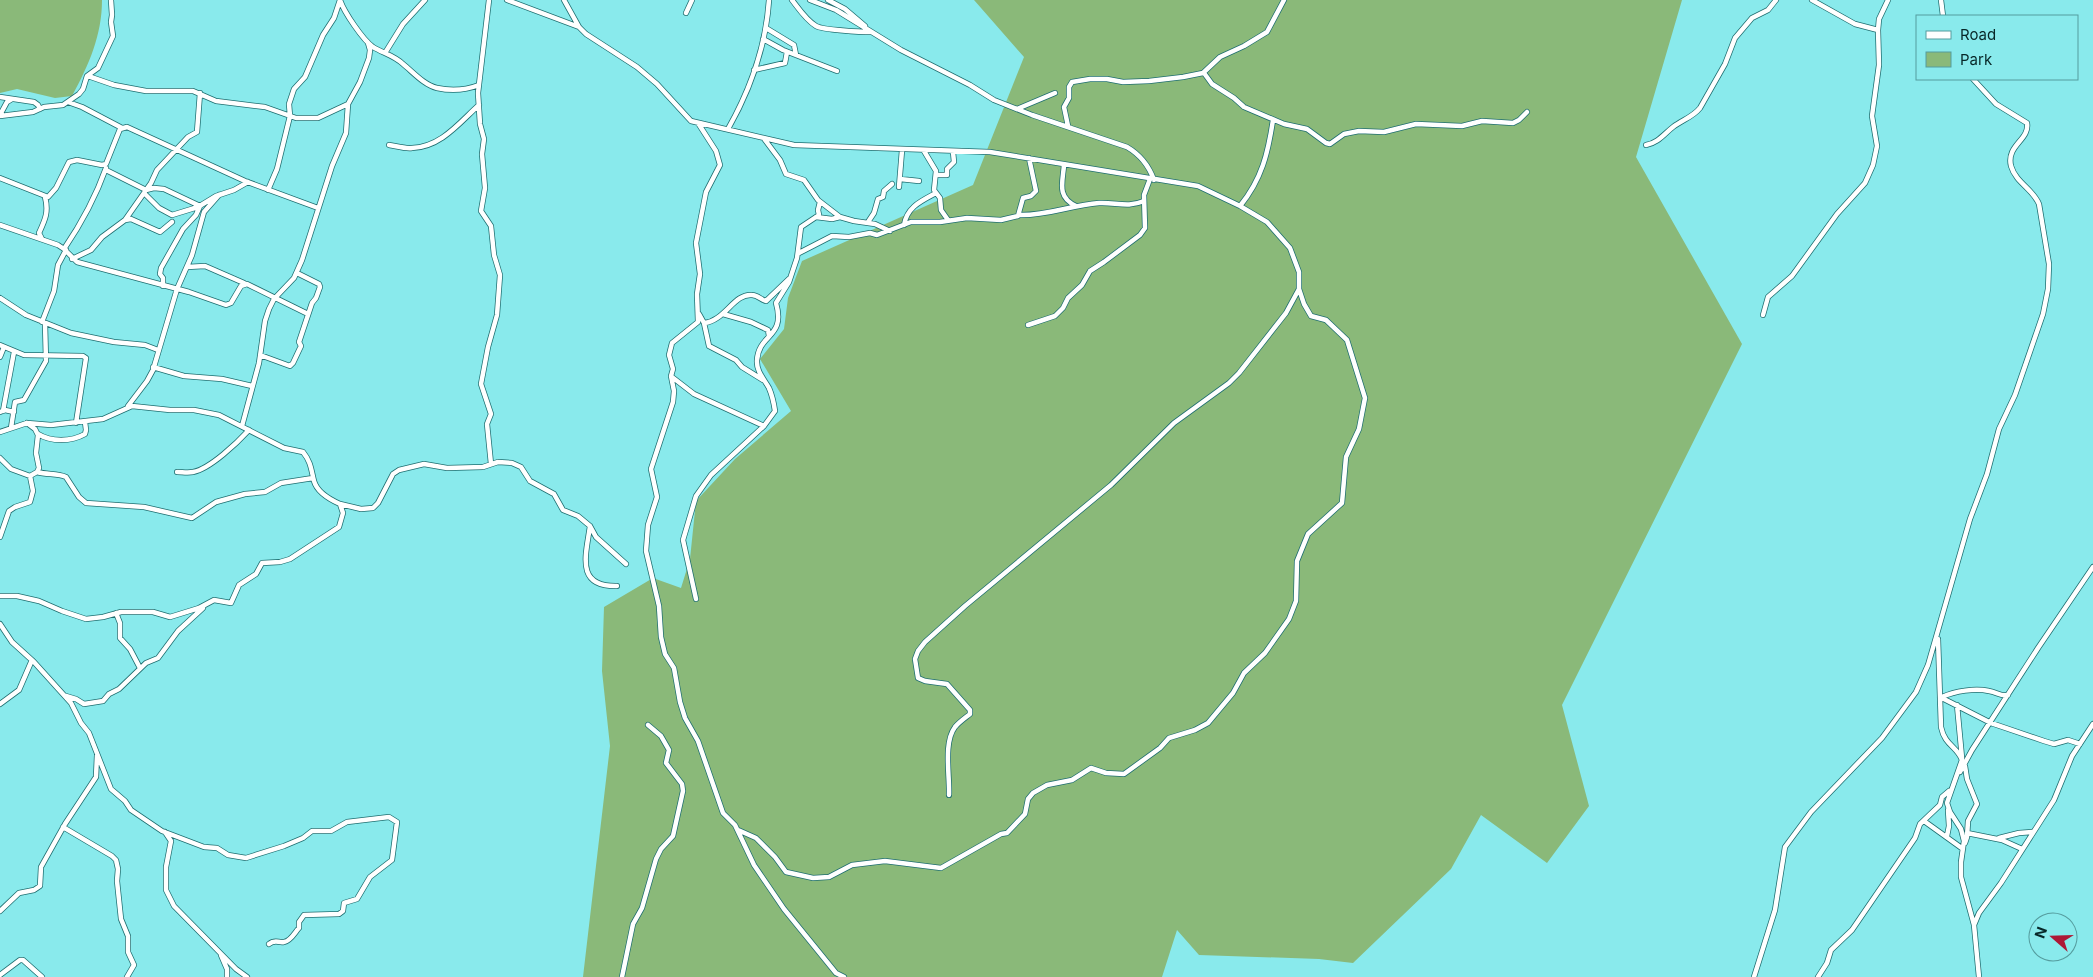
<svg xmlns="http://www.w3.org/2000/svg" width="2093" height="977" font-family="Inter,sans-serif">
	<style>
		.green { fill: #8ab979 }
		.lines { fill: none; stroke-linecap: round; stroke-linejoin: round }
		.minor-casing { stroke: #1f6e70; stroke-width: 6 }
		.minor { stroke: #fff; stroke-width: 4.5 }
	</style>
	<rect width="100%" height="100%" fill="#89eaec"/>
	<path class="green" d="M0,0H102C102,35 89,65 72,96L55,98L17,89L0,93Z
		M974,0H1682L1636,157L1742,344L1562,705L1589,806L1547,863L1481,815L1451,869L1353,963L1319,959L1199,955L1177,930L1162,977H583L610,746L602,671L604,607L653,578L681,588L690,559L696,501L735,459L791,411L760,359L784,329L788,298L802,261L973,185L1024,57Z"/>
	<g class="lines">
		<g class="minor-casing">
			<path id="minor" d="M340,0C344,12 363,40 373,47C383,53 395,56 403,64C413,72 424,85 437,88C451,91 466,90 479,85
				M489,0L478,93L480,124L484,139L482,154L485,188L481,211L491,226L494,255L500,275L497,315L488,347L481,384L491,414L487,424L491,464
				M507,0L579,27
				M564,0L579,27L586,34L637,67L657,84L691,121L794,145L990,152L1198,186L1240,206L1267,222L1290,248L1299,272V289L1286,313L1239,373L1229,383L1174,423L1111,485L965,606L925,642L918,651L915,659L918,678L925,681L947,684L970,710V714C965,718 959,722 955,727C943,743 950,776 949,795
				M792,0C799,9 806,20 816,26C823,30 862,32 871,32
				M810,0L836,10L901,50L970,85L994,100L1032,115L1127,147C1139,154 1149,166 1154,180
				M828,0L845,9L865,26
				M1812,0L1855,24L1878,30
				M1941,0L1943,16
				M686,13L692,0
				M766,28L794,45L796,55
				M763,39L783,50L837,71
				M385,53L403,24L425,0
				M754,70L785,63L787,52
				M1204,73L1212,84L1234,98L1244,107L1284,124L1307,129L1326,143L1330,144L1344,134L1359,131L1384,132L1416,124L1462,126L1482,121L1513,123L1519,120L1527,112
				M88,76L114,85L146,91H193L216,101L265,107L296,118H318L348,104
				M0,97L34,102L38,105L40,109
				M68,102L82,107L122,128
				M1017,109L1055,93
				M0,115L7,102L12,99
				M0,116L33,112L44,107L63,105L79,94L83,89L87,76L98,68L113,36L111,22L112,15L111,0
				M698,123L716,151L720,165L706,192L696,243L700,274L697,294L698,322L672,343L669,355L673,369L671,376L674,391L673,402L651,469L657,497L648,525L646,551L659,606L661,637L665,654L674,668L680,702L685,718L698,741L723,813L735,825L754,865L784,909L836,973L844,977
				M1068,126L1064,107L1069,98V87L1072,82L1090,79H1107L1123,82L1149,81L1183,77L1203,73L1220,57L1244,46L1267,32L1284,0
				M728,129C750,90 766,45 769,0
				M765,140L780,160L786,174L804,180L818,200L840,217L854,221L875,224L890,231
				M389,145C396,146 405,149 412,148C441,147 459,123 479,105
				M1646,145C1658,143 1664,134 1673,127C1682,120 1693,117 1700,108L1725,64L1735,38L1752,18L1768,10L1776,0
				M924,151L936,171L934,190L940,198L941,210L948,220
				M1064,165C1063,181 1056,197 1076,206
				M106,170L146,190L154,188L164,189L200,206L196,215L183,229L161,268L160,274L163,278V286
				M936,175H947V169L954,162L953,152
				M0,178L48,197L56,188L69,162L77,160L102,165L106,164L120,129L127,127L245,181L318,208
				M900,179L919,181
				M899,187L902,150
				M268,190L277,169L290,116L289,104L294,89L305,77L323,35L334,18L340,0
				M144,193L159,208L172,215L198,207L216,196L234,190L248,182
				M1240,206C1262,179 1268,153 1273,120
				M1019,215C1047,216 1071,205 1099,203C1115,202 1128,208 1144,201
				M816,217L832,219L840,217
				M125,220L131,219L160,232L172,222
				M868,222L874,213L878,199L883,197L884,191L892,184
				M0,225L58,245L64,249L77,262L189,292L226,305L231,303L241,286L247,284L308,314
				M904,225C907,207 921,201 936,193
				M42,239L39,233C45,220 49,212 45,197
				M64,249C81,224 96,196 106,168
				M799,253L832,236L849,237L870,233L877,235L911,222H940L967,218L1001,220L1018,216L1023,198L1031,196L1036,191L1029,158
				M72,259L91,250L102,237L125,220L151,183L157,170L188,137L197,132L200,93
				M187,267L205,266L244,283
				M0,298L26,315L71,333L114,342L145,345L158,350
				M699,314L704,323L709,346L736,360L742,367L763,380
				M723,314L751,322L768,330L769,336
				M1763,315L1768,297L1792,276L1837,214L1865,183L1873,165L1877,146L1872,116L1879,65L1878,30L1879,19L1888,0
				M42,322L54,291L58,265L66,250
				M704,323C725,321 734,293 752,295C758,295 761,300 766,301L789,279
				M1028,325L1055,316L1063,308L1068,298L1082,285L1090,271L1104,262L1140,235L1145,228L1144,195L1150,179
				M0,345L24,355L83,356L86,358L76,423
				M260,355L290,366L293,363L301,346L299,342L312,303L316,298L320,287L319,284L297,273
				M0,357L4,347
				M153,367L184,376L222,379L252,386
				M672,377L694,394L764,426
				M128,406L147,381L153,370L177,289L192,255L204,212L219,195
				M3,411L14,352
				M0,412L5,410L14,412
				M242,426L259,363L265,321L269,309L274,299L294,278L302,260L332,166L346,133L348,104L360,82L369,58L370,50L368,43
				M11,428L15,402L24,400L46,361L45,323
				M0,432L27,423L51,425L103,419L132,406L170,410H194L219,415L284,448L303,452C311,462 311,469 314,481C317,492 331,500 340,504L343,513L339,527L290,559L280,562L262,563L256,574L239,585L231,603L214,600L199,608L170,617L153,612H121L103,617L86,619L62,611L39,601L17,596H0
				M38,434C51,442 71,442 85,434L86,430L85,422
				M0,458L11,469L30,476
				M37,472C48,475 57,473 66,477L79,497L86,503L144,507L192,518L216,502L245,494L265,492L281,483L313,478
				M177,472C182,472 188,473 193,472C210,469 238,442 249,430
				M340,504L361,509L373,508L378,503L393,474L399,470L424,464L447,468L483,467L498,462L512,463L521,467L530,481L554,494L563,510L578,516L590,526L596,537L626,564
				M590,526C586,555 575,587 617,586
				M0,537L9,511L15,507L30,502L33,491L30,476L37,472L39,468L36,453L38,435L35,429L27,423
				M696,599L683,540L696,496L711,475L764,426L775,411C774,404 772,395 769,388C764,379 756,371 757,360C759,333 786,338 776,303L789,282L797,258L801,227L819,215L818,210L820,202
				M116,613L120,623V638L130,649L140,668
				M0,624L12,642L34,662L71,703L81,723L89,733L111,789L125,801L131,810L162,831L204,847L217,848L228,855L246,858L284,846L303,838L312,831H331L347,822L389,817L397,822L392,860L370,877L357,899L344,903L343,911L339,914L304,915L299,922V928C295,932 291,941 284,942C278,943 275,939 269,944
				M1938,639L1941,727C1945,746 1957,746 1962,760L1947,803L1950,812L1961,829L1964,841L1961,862V877L1974,925
				M66,696L76,699L84,704L103,701L109,694L119,689L146,663L158,658L178,631L203,608
				M1940,697L1991,723L2044,741L2054,744L2068,740L2080,744
				M1942,697C1955,691 1975,688 1989,691C1997,692 2001,697 2008,695
				M0,704L19,690L32,660
				M1957,705L1962,758
				M1960,772L1972,750L2038,648L2093,567
				M1924,821L1963,849
				M63,827L112,856L116,860L118,869L117,881L121,919L128,936V952L134,965L127,977
				M738,830L756,838L775,857L786,872L813,878L829,877L852,865L885,861L941,868L1001,834L1007,833L1025,814L1028,799L1033,793L1047,785L1072,780L1091,768L1106,773L1124,774L1160,748L1169,738L1195,730L1208,723L1233,693L1244,673L1265,653L1289,619L1296,601L1297,561L1308,534L1342,503L1346,457L1359,429L1365,398L1347,340L1326,320L1311,316L1304,304L1299,289
				M165,832L171,841L166,867V890L174,906L236,969L247,977
				M1967,833L2002,840L2022,849
				M1947,836L1949,826L1948,810
				M1999,838L2019,833L2032,832
				M1965,843L1967,837L1968,821L1977,804L1967,779L1965,766
				M0,911L19,893L34,890L40,886L41,867L65,824L96,777L97,755
				M221,955L227,969V977
				M0,975L20,960H23L42,977
				M622,977L633,924L642,908L656,859L661,849L673,836L683,791L682,784L666,763L669,750L661,736L648,725
				M1754,977L1775,910L1785,847L1811,812L1882,738L1916,692L1928,665L1970,519L1987,474L1999,429L2015,395L2043,314L2048,289L2049,264L2039,204C2033,189 2016,183 2011,166C2006,145 2030,140 2027,123L1996,104L1973,79
				M1818,977L1827,963L1831,950L1852,930L1915,838L1920,824L1940,805L1942,797L1949,791
				M1979,977L1974,925L1979,913L2001,883L2054,800L2072,756L2093,724"/>
		</g>
		<use href="#minor" class="minor"/>
	</g>
	<rect x="1916" y="15" width="162" height="65" fill="#89eaec" stroke="#559c9e"/>
	<rect x="1926" y="31" width="25" height="8" fill="#ffffff" stroke="#559c9e"/>
	<text x="1960" y="40" font-size="15" fill="#072728">Road</text>
	<rect x="1926" y="52" width="25" height="15" fill="#8ab979" stroke="#559c9e"/>
	<text x="1960" y="65" font-size="15" fill="#072728">Park</text>
	<g transform="translate(2053 937) rotate(290)"><circle r="24" fill="#89eaec" stroke="#559c9e"/>
	<path d="M0-4L9 19L0 12L-9 19Z" fill="#ad1836"/>
	<text y="-8" font-size="14" font-weight="bold" text-anchor="middle" fill="#072728">N</text>
	</g>
</svg>
